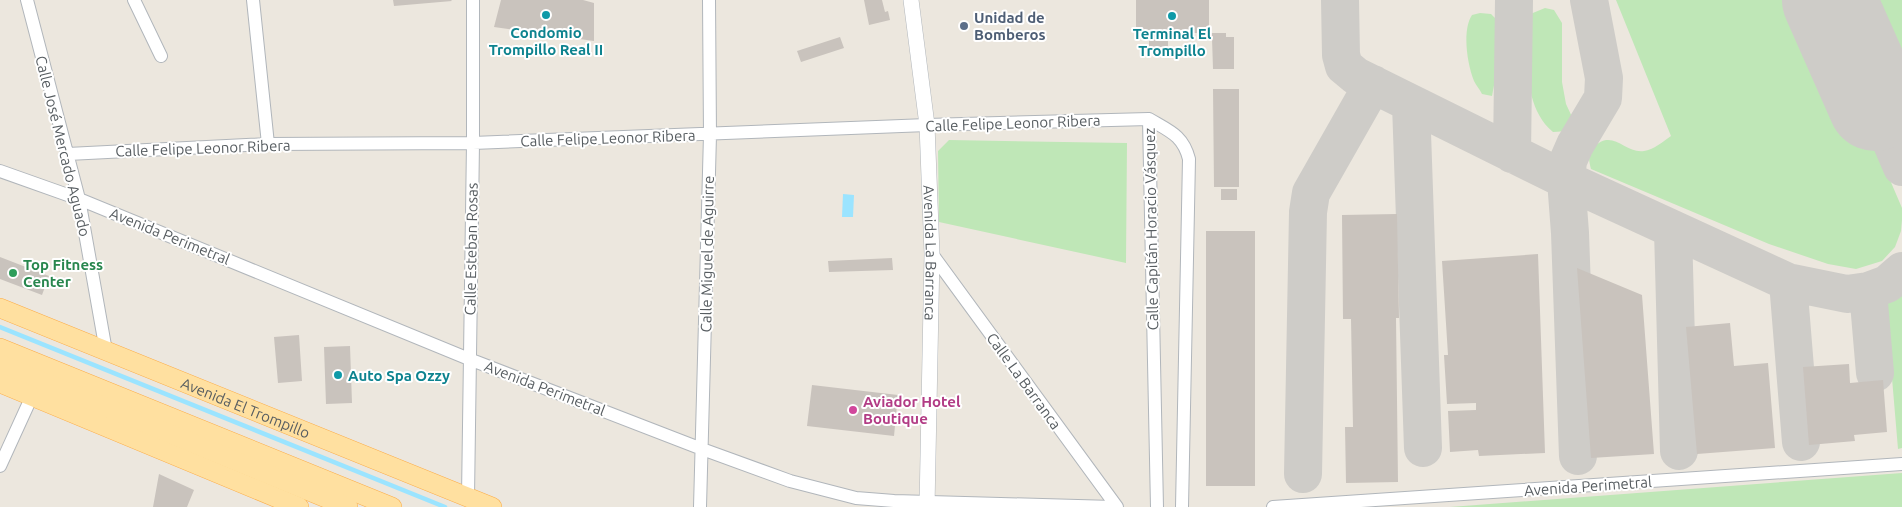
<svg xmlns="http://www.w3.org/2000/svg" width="1902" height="507" font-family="Ubuntu,sans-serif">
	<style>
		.green { fill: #bfe7b7 }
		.water { fill: #9be4ff }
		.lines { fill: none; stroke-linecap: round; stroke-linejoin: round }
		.stream { stroke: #9be4ff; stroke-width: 4.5 }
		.taxiway { stroke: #ceccc8; stroke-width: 38 }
		.runway { stroke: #ceccc8; stroke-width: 94 }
		.building { fill: #c9c3bd }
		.minor-casing { stroke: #b1b6bb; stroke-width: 14 }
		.tertiary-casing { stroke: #b1b6bb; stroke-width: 16 }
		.primary-casing { stroke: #fcac47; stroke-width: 20 }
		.minor { stroke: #fff; stroke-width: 12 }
		.tertiary { stroke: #fff; stroke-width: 15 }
		.primary { stroke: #ffe0a0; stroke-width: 19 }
		.culture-dot { fill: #0f9aa8; stroke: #fff; stroke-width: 2 }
		.service-dot { fill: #5c6f8a; stroke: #fff; stroke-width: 2 }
		.leisure-dot { fill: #2e9e5b; stroke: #fff; stroke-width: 2 }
		.hotel-dot { fill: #d1479c; stroke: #fff; stroke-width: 2 }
		.labels { text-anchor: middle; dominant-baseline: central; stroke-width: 4; stroke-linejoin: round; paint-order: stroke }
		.service-label { font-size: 15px; font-weight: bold; fill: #4e5e75; stroke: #fff; text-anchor: start }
		.culture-label { font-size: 15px; font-weight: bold; fill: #0d838f; stroke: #fff }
		.street-label { font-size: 15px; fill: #575d61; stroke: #fff }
		.leisure-label { font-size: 15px; font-weight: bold; fill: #27864d; stroke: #fff; text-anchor: start }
		.hotel-label { font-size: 15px; font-weight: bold; fill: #b23c85; stroke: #fff; text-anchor: start }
	</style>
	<rect width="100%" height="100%" fill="#ece7de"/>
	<path class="green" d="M1616,0H1786L1841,128L1863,117L1902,208V220L1901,231L1895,247L1882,261L1856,269L1828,264L1769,244L1591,169C1589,161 1587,154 1594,147C1613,128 1625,154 1644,151C1653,150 1664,141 1671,136Z
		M1874,0H1902V62Z
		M1545,8L1554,10L1562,23V82L1566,104L1573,119C1568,129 1565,132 1553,132C1521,105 1528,53 1528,15Z
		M1480,13L1491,14L1498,21L1502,34L1501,69L1496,75L1492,96L1482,94C1480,90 1476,85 1474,81C1467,64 1462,30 1472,15Z
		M949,140L1127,143L1126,263L939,222L938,151Z
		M1902,292V448L1898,449L1887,319L1879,305L1896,298Z
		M1902,473V507H1450Z"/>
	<path class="water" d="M843,194L854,195L853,217H842Z"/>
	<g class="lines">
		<path class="stream" d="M0,327L445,507"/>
		<path class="taxiway" d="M1340,0L1341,55L1344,66L1356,76L1566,180L1788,282L1847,294L1868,291L1887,284L1902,271
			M1411,104L1423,448
			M1875,104L1902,167
			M1512,154L1514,0
			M1673,230L1679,451
			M1788,282L1801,442
			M1868,291L1875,373
			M1578,456L1570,233L1566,180L1568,161L1575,145L1603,98L1604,78L1589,0
			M1303,474L1308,212L1311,193L1373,84"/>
		<path class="runway" d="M1829,0L1875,104"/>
	</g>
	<path class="building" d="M393,0H451L452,1L394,6Z
		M501,0H583L594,3V41L494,27Z
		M864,0H882L885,12L888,11L890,20L869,25Z
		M1136,0H1209V33H1226V37H1234V69H1213L1212,38H1206V33H1168V47H1149V33H1136Z
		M840,37L844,48L801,62L797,51Z
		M1213,89H1239V187H1214Z
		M1221,189H1237V200H1221Z
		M1397,214L1399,318H1396L1398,482L1346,483L1345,427H1353L1351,319H1343L1342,215Z
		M1206,231H1255V486H1206Z
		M1538,254L1545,453L1479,456L1478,450L1450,452L1448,411L1476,410V403L1447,404L1444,355H1448L1442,261Z
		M0,257L49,276L42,295L0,279Z
		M892,258L893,270L829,272L828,261Z
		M1577,268L1642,295L1654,454L1591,458Z
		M1730,323L1734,366L1768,363L1775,448L1697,454L1686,327Z
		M299,335L302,381L278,383L274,337Z
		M350,346L352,403L326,404L324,347Z
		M1849,364L1850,383L1883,380L1887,432L1854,435L1855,441L1809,445L1803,367Z
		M812,385L898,395L894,436L807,426Z
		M159,474L194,490L187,507H153Z"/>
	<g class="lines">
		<g class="minor-casing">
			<path id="minor" d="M27,0L79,199L106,351
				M134,0L161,56
				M253,0L268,144
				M1149,119C1169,131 1183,135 1189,159L1182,507
				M1149,119L1157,507
				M68,154L268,144L473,143L927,125L1149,119
				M0,171L79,199L469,359L702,449L790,481L856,498L894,501L1113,507
				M932,254L1117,507
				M0,466L32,396
				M468,497L473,143V0
				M700,507L710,135L709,0
				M1273,507L1902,464"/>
		</g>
		<g class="tertiary-casing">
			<g id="tertiary">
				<path id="s1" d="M911,0L927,125L932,254L927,507"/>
			</g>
		</g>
		<g class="primary-casing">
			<g id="primary">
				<path id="s2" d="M0,308L492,507"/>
				<path d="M0,348L392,507"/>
				<path d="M0,364L348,507"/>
				<path d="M0,383L299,507"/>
			</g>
		</g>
		<use href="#minor" class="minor"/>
		<use href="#tertiary" class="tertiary"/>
		<use href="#primary" class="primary"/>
	</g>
	<g class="culture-dot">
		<circle cx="546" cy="15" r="5"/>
		<circle cx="1172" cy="16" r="5"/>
		<circle cx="338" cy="375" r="5"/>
	</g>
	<circle class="service-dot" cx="964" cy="26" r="5"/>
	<circle class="leisure-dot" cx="13" cy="273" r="5"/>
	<circle class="hotel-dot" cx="853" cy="410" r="5"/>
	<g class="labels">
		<g class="service-label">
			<text x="974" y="17">Unidad de<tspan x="974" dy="17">Bomberos</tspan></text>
		</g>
		<g class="culture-label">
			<text x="546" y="32">Condomio<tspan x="546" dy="17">Trompillo Real II</tspan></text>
			<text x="1172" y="33">Terminal El<tspan x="1172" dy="17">Trompillo</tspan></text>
			<text x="348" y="375" text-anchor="start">Auto Spa Ozzy</text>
		</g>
		<g class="street-label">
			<text transform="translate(1013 123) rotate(-2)">Calle Felipe Leonor Ribera</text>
			<text transform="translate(608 138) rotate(-2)">Calle Felipe Leonor Ribera</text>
			<text transform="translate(63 146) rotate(76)">Calle José Mercado Aguado</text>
			<text transform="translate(203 148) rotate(-2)">Calle Felipe Leonor Ribera</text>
			<text transform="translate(1151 229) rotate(-91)">Calle Capitán Horacio Vásquez</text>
			<text transform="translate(170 236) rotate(22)">Avenida Perimetral</text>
			<text transform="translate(471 249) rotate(-89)">Calle Esteban Rosas</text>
			<text stroke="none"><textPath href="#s1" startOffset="254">Avenida La Barranca</textPath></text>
			<text transform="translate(707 254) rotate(-89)">Calle Miguel de Aguirre</text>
			<text transform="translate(1024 381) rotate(54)">Calle La Barranca</text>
			<text transform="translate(545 388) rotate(21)">Avenida Perimetral</text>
			<text stroke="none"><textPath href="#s2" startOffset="265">Avenida El Trompillo</textPath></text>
			<text transform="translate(1588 486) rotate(-4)">Avenida Perimetral</text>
		</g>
		<g class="leisure-label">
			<text x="23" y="264">Top Fitness<tspan x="23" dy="17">Center</tspan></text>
		</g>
		<g class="hotel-label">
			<text x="863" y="401">Aviador Hotel<tspan x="863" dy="17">Boutique</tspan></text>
		</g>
	</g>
</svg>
